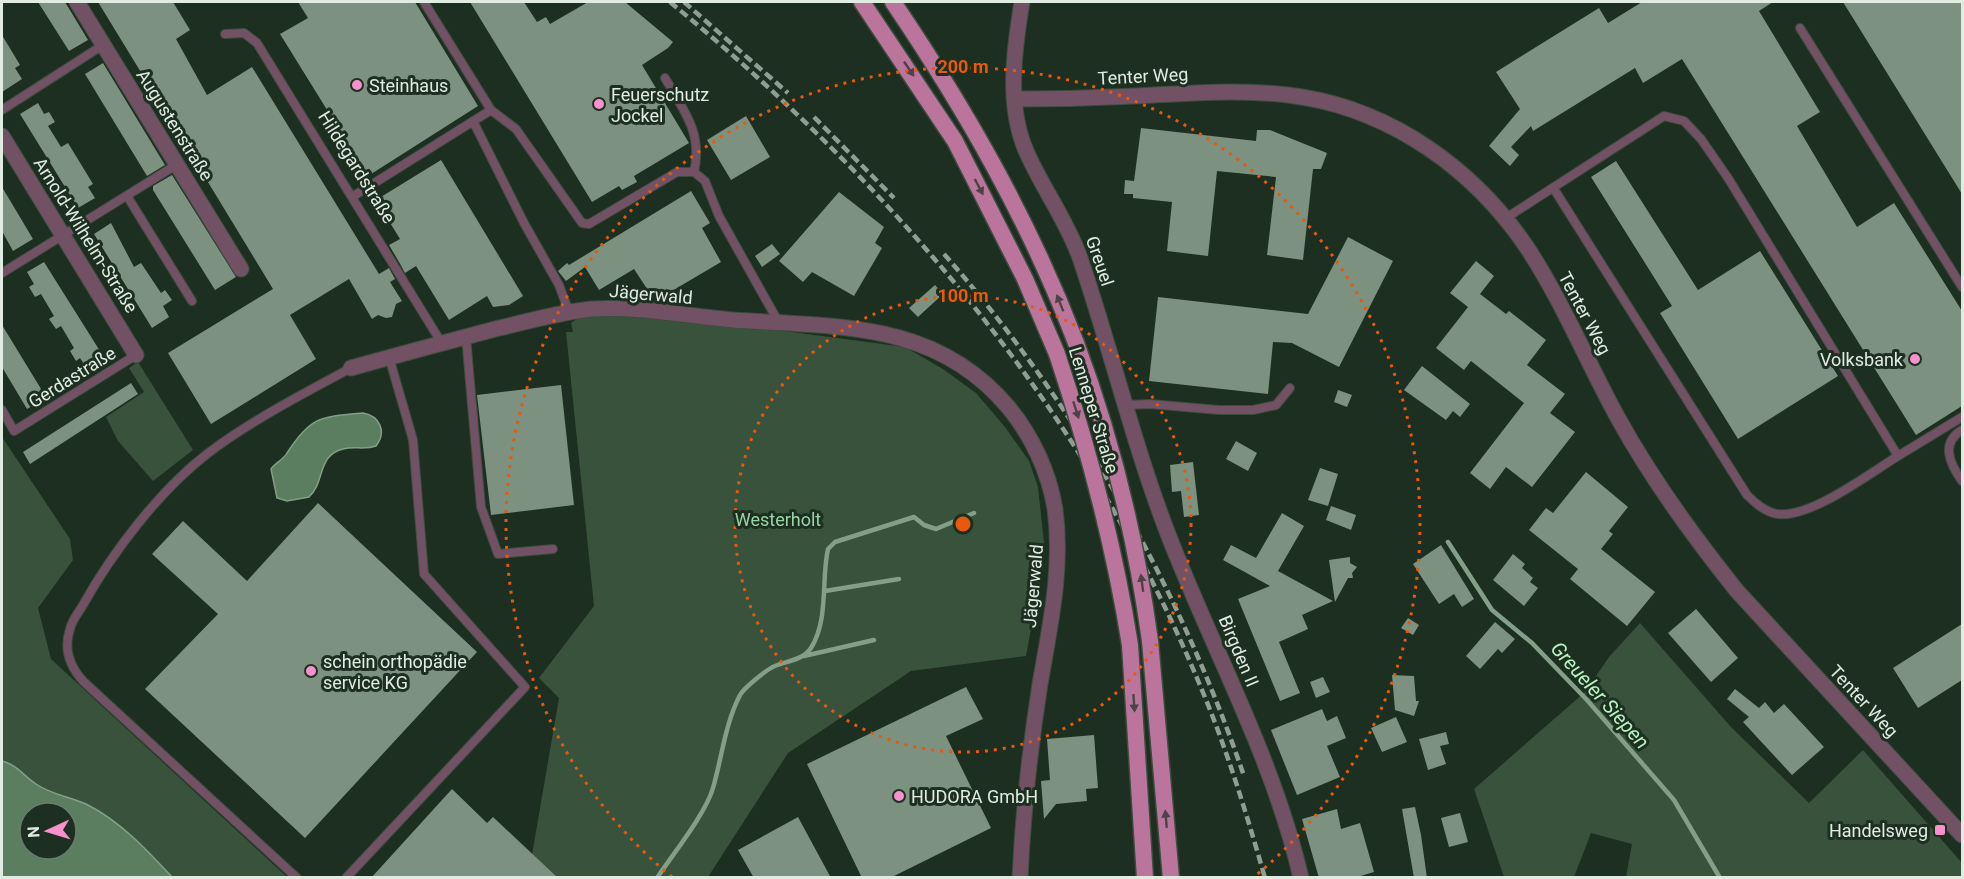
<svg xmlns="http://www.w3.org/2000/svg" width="1964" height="879" font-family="Roboto,sans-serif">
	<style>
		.green { fill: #38523c; fill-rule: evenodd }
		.water { fill: #5b7e61; stroke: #839f88; stroke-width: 1.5; fill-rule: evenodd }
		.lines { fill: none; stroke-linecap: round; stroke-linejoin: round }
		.stream { stroke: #839f88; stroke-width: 4.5 }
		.building { fill: #7c917f }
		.service-casing { stroke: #3c4d3f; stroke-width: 10 }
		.minor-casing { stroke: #3c4d3f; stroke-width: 17 }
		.primary-casing { stroke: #3c4d3f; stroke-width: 19 }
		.service { stroke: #735164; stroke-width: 8 }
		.minor { stroke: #735164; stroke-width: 15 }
		.primary { stroke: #bb759d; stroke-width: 16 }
		.rail { stroke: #8f9e92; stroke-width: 4.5; stroke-dasharray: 9 4.5; stroke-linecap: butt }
		.primary-bridge-casing { stroke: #3c4d3f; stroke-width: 19; stroke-linecap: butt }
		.primary-bridge { stroke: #bb759d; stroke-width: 16 }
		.oneway { fill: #4c4446 }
		.ring { fill: none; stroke: #e8590c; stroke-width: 3; stroke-dasharray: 3 6 }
		.poi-dot { fill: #f790cd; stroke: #1d2f20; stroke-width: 2 }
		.labels { text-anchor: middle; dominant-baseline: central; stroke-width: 6; stroke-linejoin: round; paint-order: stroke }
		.street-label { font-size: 18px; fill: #e0ece2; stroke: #1d2f20 }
		.poi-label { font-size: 18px; fill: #e0ece2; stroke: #1d2f20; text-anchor: start }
		.park-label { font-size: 18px; fill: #9ad4a4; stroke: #1d2f20 }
		.water-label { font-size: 20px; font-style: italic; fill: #b9f3c2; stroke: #1d2f20 }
		.centre { fill: #e8590c; stroke: #1d2f20; stroke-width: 3 }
		.ring-label { font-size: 18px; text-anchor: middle; font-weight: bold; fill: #e8590c; stroke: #1d2f20; stroke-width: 6; stroke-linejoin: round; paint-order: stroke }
	</style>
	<rect width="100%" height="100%" fill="#1d2f20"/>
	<path class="green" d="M584,314L656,317L777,330L905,347L943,369L976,393L1005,427L1029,461L1038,487L1045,552L1026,656L911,671L788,753L708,877L528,878L559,698L539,678L594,606L566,332H573L571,323Z
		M138,362L193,450L153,481L118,441L106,417L144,392L129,368Z
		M2,437L70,539L73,560L38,608L51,659L287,877H2ZM30,813H66V849H30Z
		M1640,623L1731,727L1809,803L1863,750L1962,863V877H1626L1632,844L1591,833L1574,877H1504L1474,789L1585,692L1609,657Z"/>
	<path class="water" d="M363,413C380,416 387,432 376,446C365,450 354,446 343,449C317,455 325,483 309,497L287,501L277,498L271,469C275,463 283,460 287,453C311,416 320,417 363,413Z
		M2,761C16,764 24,776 36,784C52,795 71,797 88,805C121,822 147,850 172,877H2ZM30,813H66V849H30Z"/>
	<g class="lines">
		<path class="stream" d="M1448,542L1492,610L1532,643L1587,700L1674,800L1720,878
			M825,591L899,579
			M804,656L874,640
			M657,878C673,854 706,813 713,788C722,757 725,724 740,695C744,688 767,669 775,666C787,661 803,660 811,648C829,619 821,580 828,549L835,542L914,517L924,525L936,529L974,513"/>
	</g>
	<path class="building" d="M38,2H65L88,40L69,51Z
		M98,2H173L190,30L176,39L207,95L252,67L379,274L389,268L395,279L390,282L402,301L396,304L392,317L386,318L378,315L372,319L349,279L290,315L316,359L211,424L168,353L273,289L169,118L171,116L156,90L153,92Z
		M298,2H415L478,106L368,176L280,34L308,18Z
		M470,2H524L537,22L546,17L550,24L588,2H625L673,42L668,48L642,65L689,143L634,176L637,182L622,190L619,186L592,202Z
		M1642,2H1773L1759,11L1820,112L1797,126L1857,227L1894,203L1962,311V406L1916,435L1682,59L1643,83L1635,68L1533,131L1531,126L1511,147L1519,155L1510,166L1489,146L1520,109L1496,72L1599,8L1608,23Z
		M1843,2H1962V194Z
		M2,35L20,65L15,68L22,79L2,92Z
		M103,63L165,165L147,176L85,74Z
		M38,103L44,114L49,112L55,122L48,126L61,147L68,143L93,184L88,187L95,198L78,208L20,114Z
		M746,116L770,157L731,180L707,140Z
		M1141,128L1256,141L1257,130H1270L1327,153L1321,169H1313L1303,260L1267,255L1276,177L1217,171L1208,256L1167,251L1172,202L1133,198V194H1124L1125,180L1134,181Z
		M441,160L523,296L509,305L493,307L487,296L449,320L416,266L405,273L399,262L389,245L400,239L376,200Z
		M1616,161L1698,290L1760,251L1838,376L1738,439L1660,313L1672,306L1591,177Z
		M172,175L236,277L215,290L153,190V186Z
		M2,187L33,239L13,251L2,231Z
		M691,191L710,223L702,228L721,262L655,301L634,269L599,290L585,267L566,281L558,271L567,263L569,265Z
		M839,192L884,227L875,243L882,248L854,296L812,272L803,282L779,261Z
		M111,223L134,267L141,263L161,293L165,290L172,300L163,306L169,317L152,328L94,234Z
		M1348,237L1393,261L1339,367L1292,343L1273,342L1268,394L1149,381L1158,297L1308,314Z
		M772,244L780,254L762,267L755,256Z
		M1476,261L1494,276L1480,294L1506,314L1509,311L1546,340L1527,365L1565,394L1550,413L1575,432L1532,487L1506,467L1490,489L1470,473L1524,403L1471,361L1464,370L1436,348L1468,307L1450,293Z
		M44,262L105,359L88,370L80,358L76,361L70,351L74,348L61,326L56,329L49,319L54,316L41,294L35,297L29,287L34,284L27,272Z
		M935,285L943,294L918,317L909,308Z
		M2,325L46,397L27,409L2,367Z
		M1422,366L1470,404L1460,417L1453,411L1446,420L1404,390Z
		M131,383L138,394L30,464L23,452Z
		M561,385L574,505L491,515L477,395Z
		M1338,390L1352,395L1347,407L1334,402Z
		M1236,441L1257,453L1248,471L1226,459Z
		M1193,462L1199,515L1184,517L1181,491L1172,492L1170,465Z
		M1320,468L1338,474L1328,506L1308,500Z
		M1586,472L1628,507L1609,531L1613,534L1601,549L1655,592L1627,626L1570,579L1578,569L1529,530L1546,508L1553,513Z
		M318,503L477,652L305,838L145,689L218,614L152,554L183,521L247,581Z
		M1331,506L1356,515L1351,530L1326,520Z
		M1282,513L1304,526L1278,571L1333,601L1302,615L1308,629L1279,642L1300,693L1280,701L1238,599L1270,586L1223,560L1231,545L1256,558Z
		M1441,545L1474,599L1462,607L1454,594L1439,604L1413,564Z
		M1513,554L1525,564L1522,568L1533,578L1530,582L1538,588L1524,606L1493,580Z
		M1350,557V563L1357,567L1352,573L1353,578H1348L1335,602L1329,560Z
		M1696,609L1738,658L1711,682L1668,633Z
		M1408,618L1419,625L1413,635L1401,628Z
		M1495,622L1515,639L1502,653L1498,649L1480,669L1466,656Z
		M1962,624V680L1918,708L1893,668Z
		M1392,675L1414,676L1416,701H1419L1414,716L1395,710Z
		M1323,677L1330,692L1316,698L1310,682Z
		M966,687L983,719L946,736L991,828L890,878H862L807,764Z
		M1735,689L1759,708L1765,702L1774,713L1784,704L1824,747L1792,775L1743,722L1749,717L1727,699Z
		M1322,709L1327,721L1337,716L1346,738L1327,746L1340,777L1297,795L1271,730Z
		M1396,717L1407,742L1382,752L1371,728Z
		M1446,732L1449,744L1440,746L1446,764L1428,770L1419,739Z
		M1094,735L1098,788L1086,789L1087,801L1056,804L1044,819L1041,781L1050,780L1047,739Z
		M452,789L487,823L493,817L558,878H371Z
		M1415,807L1421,835L1427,878H1414L1402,809Z
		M1337,809L1341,829L1360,823L1374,872L1354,878H1319L1302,819Z
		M1460,813L1468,842L1449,847L1441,818Z
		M798,817L831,878H754L738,850Z"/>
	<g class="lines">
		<g class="service-casing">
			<path id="service" d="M424,2L491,110L516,129L582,223L589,224L677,172H694L705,181L719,216L779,323
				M1800,28L1962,287
				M225,34L244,33L257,43L441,342
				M665,78C684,111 703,133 694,172
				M2,110L103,45
				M473,121L524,223L559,285L569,312
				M1554,189L1747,495C1754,502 1763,510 1773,513C1805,523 1870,473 1898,456
				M127,196L192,301
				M352,197L491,110
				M1506,218L1664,116L1684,121L1701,139L1728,178L1898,456L1962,417
				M2,273L176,165
				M466,337L481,507L498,554L553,549
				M1124,405L1150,404L1219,410H1253L1276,405L1290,388
				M2,410L14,431L136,355
				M1962,430C1940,443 1950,464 1962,481
				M297,878L84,682C70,667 63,650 70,629C72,620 79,612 83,605C112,553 159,491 207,454C247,423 306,392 351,368
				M346,878L525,687L424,574L413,440L389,357"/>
		</g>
		<g class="minor-casing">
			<path id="minor" d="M77,2L241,269
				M1022,2C1014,50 1006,107 1027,153C1043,189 1067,221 1080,258C1111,349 1133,443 1168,534C1212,648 1273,757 1301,878
				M1015,99C1055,99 1096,98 1136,96C1192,93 1247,88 1302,97C1394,112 1474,170 1526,246C1562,300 1587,362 1618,418C1652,480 1693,536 1737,591L1962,835
				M2,136L136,355
				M351,368C401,354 450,341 499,328C530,321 560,312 592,309C638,306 687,316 733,320C837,327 936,320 1009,408C1032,436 1049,472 1055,509C1063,568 1050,626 1040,684C1030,748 1023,813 1020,878"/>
		</g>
		<g class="primary-casing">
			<path id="primary" d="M862,2L955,141L1025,279L1057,354
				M893,2C966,110 1029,220 1076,343
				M1150,641L1171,878
				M1130,645L1145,878"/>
		</g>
		<use href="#service" class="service"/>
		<use href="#minor" class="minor"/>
		<use href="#primary" class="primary"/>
		<path class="rail" d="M670,2C895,187 1086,411 1199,683C1226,746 1246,812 1265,878
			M684,2L788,93
			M814,117L894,198
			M944,254C1077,405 1179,586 1244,776"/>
		<g class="primary-bridge-casing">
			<path id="primary-bridge" d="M1076,343C1112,439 1136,539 1150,641
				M1057,354C1089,450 1114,545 1130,645"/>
		</g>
		<use href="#primary-bridge" class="primary-bridge"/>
	</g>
	<defs><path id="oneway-solid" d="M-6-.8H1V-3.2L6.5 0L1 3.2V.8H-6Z" transform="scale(1.5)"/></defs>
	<g class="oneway">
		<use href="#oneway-solid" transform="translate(909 69) rotate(56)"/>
		<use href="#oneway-solid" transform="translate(979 187) rotate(62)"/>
		<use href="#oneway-solid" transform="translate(1060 303) rotate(-112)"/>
		<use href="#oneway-solid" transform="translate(1076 410) rotate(72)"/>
		<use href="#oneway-solid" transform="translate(1142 583) rotate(-98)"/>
		<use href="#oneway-solid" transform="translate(1134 703) rotate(86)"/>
		<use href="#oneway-solid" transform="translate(1166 819) rotate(-95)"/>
	</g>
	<g class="ring">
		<circle cx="963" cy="524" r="228"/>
		<path d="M672 877A457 457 0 1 1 1254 877"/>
	</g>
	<g class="poi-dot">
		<circle cx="357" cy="85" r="6"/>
		<circle cx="599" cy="104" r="6"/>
		<circle cx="1915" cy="359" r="6"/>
		<circle cx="311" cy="671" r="6"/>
		<circle cx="899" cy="796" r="6"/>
		<rect x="1934" y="824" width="12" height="12" rx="3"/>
	</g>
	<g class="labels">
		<g class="street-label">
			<text transform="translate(1143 76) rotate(-3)">Tenter Weg</text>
			<text transform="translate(175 125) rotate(58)">Augustenstraße</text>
			<text transform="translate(357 167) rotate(58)">Hildegardstraße</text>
			<text transform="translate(86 235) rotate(58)">Arnold-Wilhelm-Straße</text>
			<text transform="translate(1100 261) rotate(71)">Greuel</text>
			<text transform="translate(651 294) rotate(5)">Jägerwald</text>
			<text transform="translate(1585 313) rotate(62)">Tenter Weg</text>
			<text transform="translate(72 377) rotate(-32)">Gerdastraße</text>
			<text transform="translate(1094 410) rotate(73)">Lenneper Straße</text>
			<text transform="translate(1033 586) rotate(-85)">Jägerwald</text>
			<text transform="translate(1239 651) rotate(67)">Birgden II</text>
			<text transform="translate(1864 701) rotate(47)">Tenter Weg</text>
		</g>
		<g class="poi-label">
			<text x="369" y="85">Steinhaus</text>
			<text x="611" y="94">Feuerschutz<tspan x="611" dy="21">Jockel</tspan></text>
			<text x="1903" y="359" text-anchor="end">Volksbank</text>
			<text x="323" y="661">schein orthopädie<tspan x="323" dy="21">service KG</tspan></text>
			<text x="911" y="796">HUDORA GmbH</text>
			<text x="1928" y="830" text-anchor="end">Handelsweg</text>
		</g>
		<g class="park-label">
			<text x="778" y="519">Westerholt</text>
		</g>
		<g class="water-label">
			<text transform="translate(1600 695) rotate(48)">Greueler Siepen</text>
		</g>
	</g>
	<circle cx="963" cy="524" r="9" class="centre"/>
	<g class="ring-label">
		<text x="963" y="73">200 m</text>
		<text x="963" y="302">100 m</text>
	</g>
	<rect width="1964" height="879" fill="none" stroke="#e0ece2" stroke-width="6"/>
	<g transform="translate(48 831) rotate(266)"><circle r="28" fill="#1d2f20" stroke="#6b7b6e" stroke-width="1.5"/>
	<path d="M0-4.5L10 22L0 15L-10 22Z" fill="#f790cd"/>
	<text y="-9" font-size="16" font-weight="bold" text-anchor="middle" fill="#e0ece2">N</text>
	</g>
</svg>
